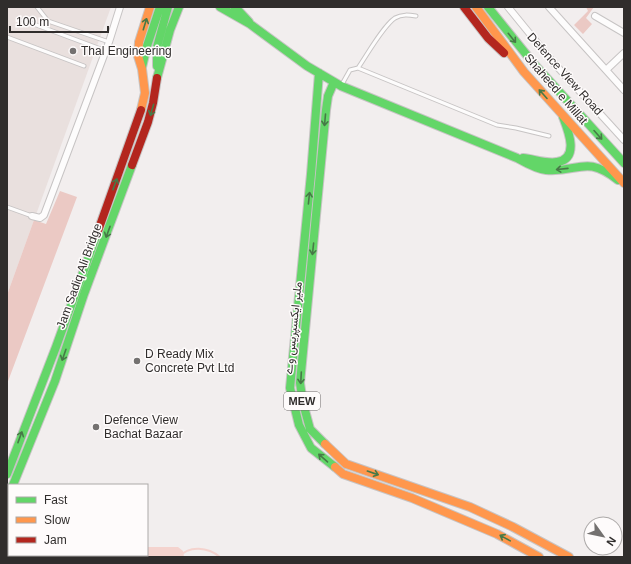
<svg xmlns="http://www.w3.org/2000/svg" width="631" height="564" font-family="Arial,Vazirmatn,sans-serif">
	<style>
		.built { fill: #e9e0de }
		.green { fill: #ebc9c4 }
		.water { fill: #f4d3ce }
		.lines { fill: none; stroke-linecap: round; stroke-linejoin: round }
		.stream { stroke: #f4d3ce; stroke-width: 2 }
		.lane-casing { stroke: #c7c4c4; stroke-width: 5 }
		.street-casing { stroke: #c7c4c4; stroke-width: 8 }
		.fast-casing { stroke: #c7c4c4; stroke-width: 10 }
		.slow-casing { stroke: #c7c4c4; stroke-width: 10 }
		.jam-casing { stroke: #c7c4c4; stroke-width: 10 }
		.lane { stroke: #fdfcfc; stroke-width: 3 }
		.street { stroke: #fdfcfc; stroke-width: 6 }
		.fast { stroke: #63d668; stroke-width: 8 }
		.slow { stroke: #ff974d; stroke-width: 8 }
		.jam { stroke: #b3261e; stroke-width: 8 }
		.oneway { stroke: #477947 }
		.poi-dot { fill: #747170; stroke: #fefbfb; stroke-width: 1.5 }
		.labels { text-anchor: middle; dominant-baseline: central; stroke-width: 3; stroke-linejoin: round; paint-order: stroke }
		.shield { fill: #fefbfb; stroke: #6e6b6a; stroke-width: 1 }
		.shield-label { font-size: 11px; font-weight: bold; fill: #302d2c }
		.poi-label { font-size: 12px; fill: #302d2c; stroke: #fefbfb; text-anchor: start }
		.street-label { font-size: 12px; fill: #302d2c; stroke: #fefbfb }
	</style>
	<rect width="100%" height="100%" fill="#f2eeee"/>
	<path class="built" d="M7,7H111L7,295Z"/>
	<path class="green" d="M586,7H594L586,18L592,24L583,34L574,25L588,11Z
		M60,191L77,197L7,384V295L34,220L46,224Z"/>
	<path class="water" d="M147,547H178L183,551L184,557H69L70,555H147Z"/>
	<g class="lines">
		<path class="stream" d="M179,557C189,545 208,547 220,557"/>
		<g class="lane-casing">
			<path id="lane" d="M37,7L48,21L109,42
				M23,20L106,51
				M7,37L84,66
				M358,68C367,55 383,26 395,18C402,14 409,15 416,16
				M341,86L350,70L358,68L497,125L516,128L549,136
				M7,207L32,216"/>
		</g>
		<g class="street-casing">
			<path id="street" d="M508,7L552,61L624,140
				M549,7L624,90
				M595,16L624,33
				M606,70L624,53
				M32,216L40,218L44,215L109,42L120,7"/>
		</g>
		<g class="fast-casing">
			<path id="fast" d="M220,7L250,24L307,66L341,86L517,158C526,163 536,169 546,170C579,173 585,154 618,180
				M235,7L249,22
				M488,7L534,64L624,163
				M157,66V47L168,7
				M142,67L147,46L160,7
				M319,73L311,174L290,388L299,425L311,448L335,467
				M157,78L170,30L179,7
				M523,158C534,159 546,164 557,162C580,159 568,130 563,117
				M325,444L310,429L303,403L300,383L326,110L328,96L334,82
				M7,474L56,347L98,231
				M13,485L55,381L84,294L132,165
				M7,500L9,494"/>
		</g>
		<g class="slow-casing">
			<path id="slow" d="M476,7L524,72L624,183
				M141,110L145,93L142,69L138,56L139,42L150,7
				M325,444L346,464L470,507L513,527L569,557
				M335,467L343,474L412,498L497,534L539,557"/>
		</g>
		<g class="jam-casing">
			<path id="jam" d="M464,7L488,38L504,53
				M132,165L148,122L153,103L157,78
				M98,231L141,110"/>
		</g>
		<use href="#lane" class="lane"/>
		<use href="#street" class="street"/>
		<use href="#fast" class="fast"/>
		<use href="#slow" class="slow"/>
		<use href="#jam" class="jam"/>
	</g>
	<defs><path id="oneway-shaft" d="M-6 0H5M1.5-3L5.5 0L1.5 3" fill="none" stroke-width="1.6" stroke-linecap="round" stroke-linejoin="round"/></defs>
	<g class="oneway">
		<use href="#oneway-shaft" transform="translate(145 24) rotate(-73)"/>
		<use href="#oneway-shaft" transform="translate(512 38) rotate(51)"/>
		<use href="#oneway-shaft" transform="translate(543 94) rotate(-132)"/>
		<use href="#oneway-shaft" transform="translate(152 110) rotate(106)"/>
		<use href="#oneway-shaft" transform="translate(325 120) rotate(95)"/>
		<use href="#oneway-shaft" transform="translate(598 135) rotate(48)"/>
		<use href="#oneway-shaft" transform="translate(562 169) rotate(174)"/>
		<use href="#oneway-shaft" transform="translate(115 184) rotate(-70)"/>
		<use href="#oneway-shaft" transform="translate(309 198) rotate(-84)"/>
		<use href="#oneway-shaft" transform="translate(108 232) rotate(110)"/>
		<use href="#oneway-shaft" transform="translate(313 249) rotate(96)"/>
		<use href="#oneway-shaft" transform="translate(64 355) rotate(109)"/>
		<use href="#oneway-shaft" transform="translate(301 378) rotate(93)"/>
		<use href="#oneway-shaft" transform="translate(20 437) rotate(-70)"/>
		<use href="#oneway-shaft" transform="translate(323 458) rotate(-139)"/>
		<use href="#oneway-shaft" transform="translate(373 473) rotate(19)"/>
		<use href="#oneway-shaft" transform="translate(505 538) rotate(-151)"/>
	</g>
	<g class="poi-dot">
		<circle cx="73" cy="51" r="4"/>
		<circle cx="137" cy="361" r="4"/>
		<circle cx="96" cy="427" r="4"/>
	</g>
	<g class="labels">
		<rect class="shield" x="284" y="392" width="36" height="18" rx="3"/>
		<g class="shield-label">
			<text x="302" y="401">MEW</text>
		</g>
		<g class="poi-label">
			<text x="81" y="51">Thal Engineering</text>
			<text x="145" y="354">D Ready Mix<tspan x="145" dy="14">Concrete Pvt Ltd</tspan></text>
			<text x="104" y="420">Defence View<tspan x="104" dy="14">Bachat Bazaar</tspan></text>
		</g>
		<g class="street-label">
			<text transform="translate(565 74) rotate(48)">Defence View Road</text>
			<text transform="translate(556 89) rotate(49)">Shaheed e Millat</text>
			<text transform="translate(79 276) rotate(-70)">Jam Sadiq Ali Bridge</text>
			<text transform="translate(293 328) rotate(-84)">ملیر ایکسپریس وے</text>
		</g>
	</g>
	<rect width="631" height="564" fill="none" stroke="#302d2c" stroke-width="16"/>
	<rect x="8" y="484" width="140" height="72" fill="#fefbfb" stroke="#aca9a8"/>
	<rect x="16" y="497" width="20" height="6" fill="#63d668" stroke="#aca9a8"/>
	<text x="44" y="504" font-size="12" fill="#302d2c">Fast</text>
	<rect x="16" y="517" width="20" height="6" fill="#ff974d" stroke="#aca9a8"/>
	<text x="44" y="524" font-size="12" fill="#302d2c">Slow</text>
	<rect x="16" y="537" width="20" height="6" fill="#b3261e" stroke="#aca9a8"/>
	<text x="44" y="544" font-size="12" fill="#302d2c">Jam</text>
	<g transform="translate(603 536) rotate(123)"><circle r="19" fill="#fefbfb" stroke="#aca9a8"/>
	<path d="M0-3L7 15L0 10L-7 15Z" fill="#747170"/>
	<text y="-6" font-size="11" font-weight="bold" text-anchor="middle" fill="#302d2c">N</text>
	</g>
	<path d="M10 26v6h98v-6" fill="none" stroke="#302d2c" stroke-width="2"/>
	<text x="16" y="26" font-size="12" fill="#302d2c" stroke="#fefbfb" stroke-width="3" paint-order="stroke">100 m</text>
</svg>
